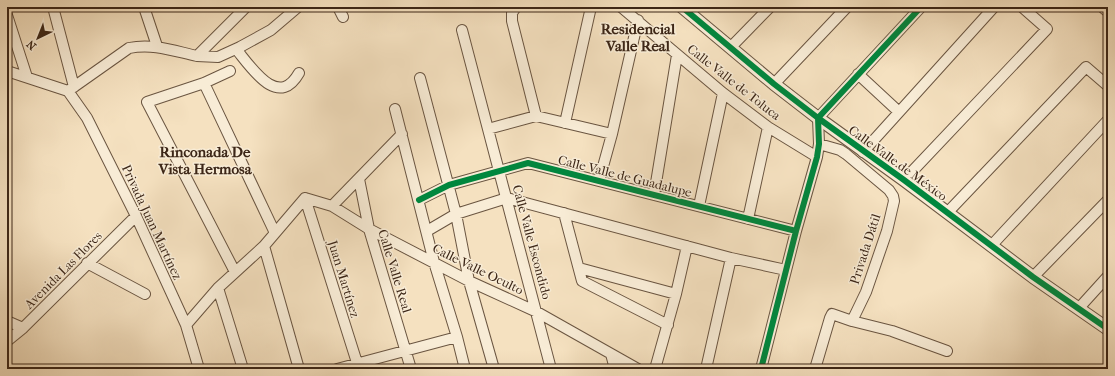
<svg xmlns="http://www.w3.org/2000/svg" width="1115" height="376" font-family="'IM FELL French Canon',serif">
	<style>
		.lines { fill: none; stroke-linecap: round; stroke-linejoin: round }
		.minor-casing { stroke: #6a5541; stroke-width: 12 }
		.tertiary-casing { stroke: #6a5541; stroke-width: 14 }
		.minor { stroke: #f8ecd6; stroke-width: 10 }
		.tertiary { stroke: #f8ecd6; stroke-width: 12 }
		.cycleway-casing { stroke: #f8ecd6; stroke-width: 8 }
		.cycleway { stroke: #00873e; stroke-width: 6 }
		.labels { text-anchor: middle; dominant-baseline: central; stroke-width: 3; stroke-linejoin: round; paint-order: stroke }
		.street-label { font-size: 13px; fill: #3c2617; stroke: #f8ecd6 }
		.quarter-label { font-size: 15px; font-weight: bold; fill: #3c2617; stroke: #f8ecd6 }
	</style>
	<rect width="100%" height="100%" fill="#f5e1c0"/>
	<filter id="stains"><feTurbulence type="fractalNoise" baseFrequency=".005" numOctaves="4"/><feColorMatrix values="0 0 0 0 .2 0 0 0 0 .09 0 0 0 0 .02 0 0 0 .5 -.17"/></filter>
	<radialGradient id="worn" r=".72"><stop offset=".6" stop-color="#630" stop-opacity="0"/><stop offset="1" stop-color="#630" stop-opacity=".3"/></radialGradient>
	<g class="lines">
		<g class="minor-casing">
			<path id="minor" d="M53,7L74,87
				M144,7L157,46
				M338,7L343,17
				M516,7L512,13V21L536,116
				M621,7L723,93L768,127L817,157
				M1102,7L1108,12
				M7,15L27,77
				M462,30L551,369
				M731,47L770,7
				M236,49C251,67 278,110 299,73
				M197,56L218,57L240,47L271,30L298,7
				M7,71L68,91
				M230,71L204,83L147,102L235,272
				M858,74L899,112
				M420,78L456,214L469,281L494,369
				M204,83L275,233
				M774,84L847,7
				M68,91L87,118L136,216L186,325L199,369
				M68,91L129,48C153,43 174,51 197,56L246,7
				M395,109L434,262L457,337L465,369
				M565,123L591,7
				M488,129L536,116L612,134
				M863,152L994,7
				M359,179L369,229L411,369
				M904,180L1047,29L1022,7
				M599,181L612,134L638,20
				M654,195L677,55
				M305,198L332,206L369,229L469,281L537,312L638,369
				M305,198L359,369
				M419,200L449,185L528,163L796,231
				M332,206L402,134
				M699,206L723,93
				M564,213L582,281L668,325
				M947,213L1086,67L1108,86
				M748,219L768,127
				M427,231L456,214L507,198L731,258L786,270
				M264,246L299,369
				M991,246L1108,120
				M87,263L145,294
				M579,268L676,294
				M1033,277L1108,200
				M218,288L243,369
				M1079,308L1108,276
				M7,321L23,328
				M852,321L892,331L947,351
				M186,325L218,288L264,246L305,198
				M7,341L23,328L136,216
				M611,354L615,369
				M337,369L457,337
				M655,369L676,294L687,246
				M706,369L731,258
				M761,369L796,231L817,157L819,144L818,118L921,7
				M815,369L830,318L832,314L852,321L866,292L887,231L894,201L893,196L889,190L846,154L840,150L819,144"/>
		</g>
		<g class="tertiary-casing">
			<path id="tertiary" d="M682,7L774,84L818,118L904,180L1033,277L1108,329"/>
		</g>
		<use href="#minor" class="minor"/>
		<use href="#tertiary" class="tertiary"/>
		<g class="cycleway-casing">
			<path id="cycleway" d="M682,7L774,84L818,118L904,180L1033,277L1108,329
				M419,200L449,185L528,163L796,231
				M761,369L796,231L817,157L819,144L818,118L921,7"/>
		</g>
		<use href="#cycleway" class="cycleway"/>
	</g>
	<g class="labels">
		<g class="street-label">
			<text transform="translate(734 82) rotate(38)">Calle Valle de Toluca</text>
			<text transform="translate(898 163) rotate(36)">Calle Valle de México</text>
			<text transform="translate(625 176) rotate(14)">Calle Valle de Guadalupe</text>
			<text transform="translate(152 222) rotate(65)">Privada Juan Martínez</text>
			<text transform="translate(532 242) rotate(75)">Calle Valle Escondido</text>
			<text transform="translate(865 249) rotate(-72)">Privada Dátil</text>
			<text transform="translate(478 269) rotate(26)">Calle Valle Oculto</text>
			<text transform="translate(63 270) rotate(-45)">Avenida Las Flores</text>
			<text transform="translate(395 271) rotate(73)">Calle Valle Real</text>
			<text transform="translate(344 279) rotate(73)">Juan Martínez</text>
		</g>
		<g class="quarter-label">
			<text x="638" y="29">Residencial<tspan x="638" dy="17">Valle Real</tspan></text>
			<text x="205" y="152">Rinconada De<tspan x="205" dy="17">Vista Hermosa</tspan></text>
		</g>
	</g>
	<rect width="1115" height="376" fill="none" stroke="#f5e1c0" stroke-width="24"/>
	<rect x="8" y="8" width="1099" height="360" fill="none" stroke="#3c2617" stroke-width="2"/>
	<rect x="12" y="12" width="1091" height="352" fill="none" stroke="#3c2617"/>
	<g transform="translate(38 38) rotate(223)" stroke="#f8ecd6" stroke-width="3" paint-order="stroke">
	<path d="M0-3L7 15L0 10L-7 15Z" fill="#3c2617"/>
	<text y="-6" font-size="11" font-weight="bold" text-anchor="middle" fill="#3c2617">N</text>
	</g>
	<rect width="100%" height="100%" filter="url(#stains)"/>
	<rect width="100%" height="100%" fill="url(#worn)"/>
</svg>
